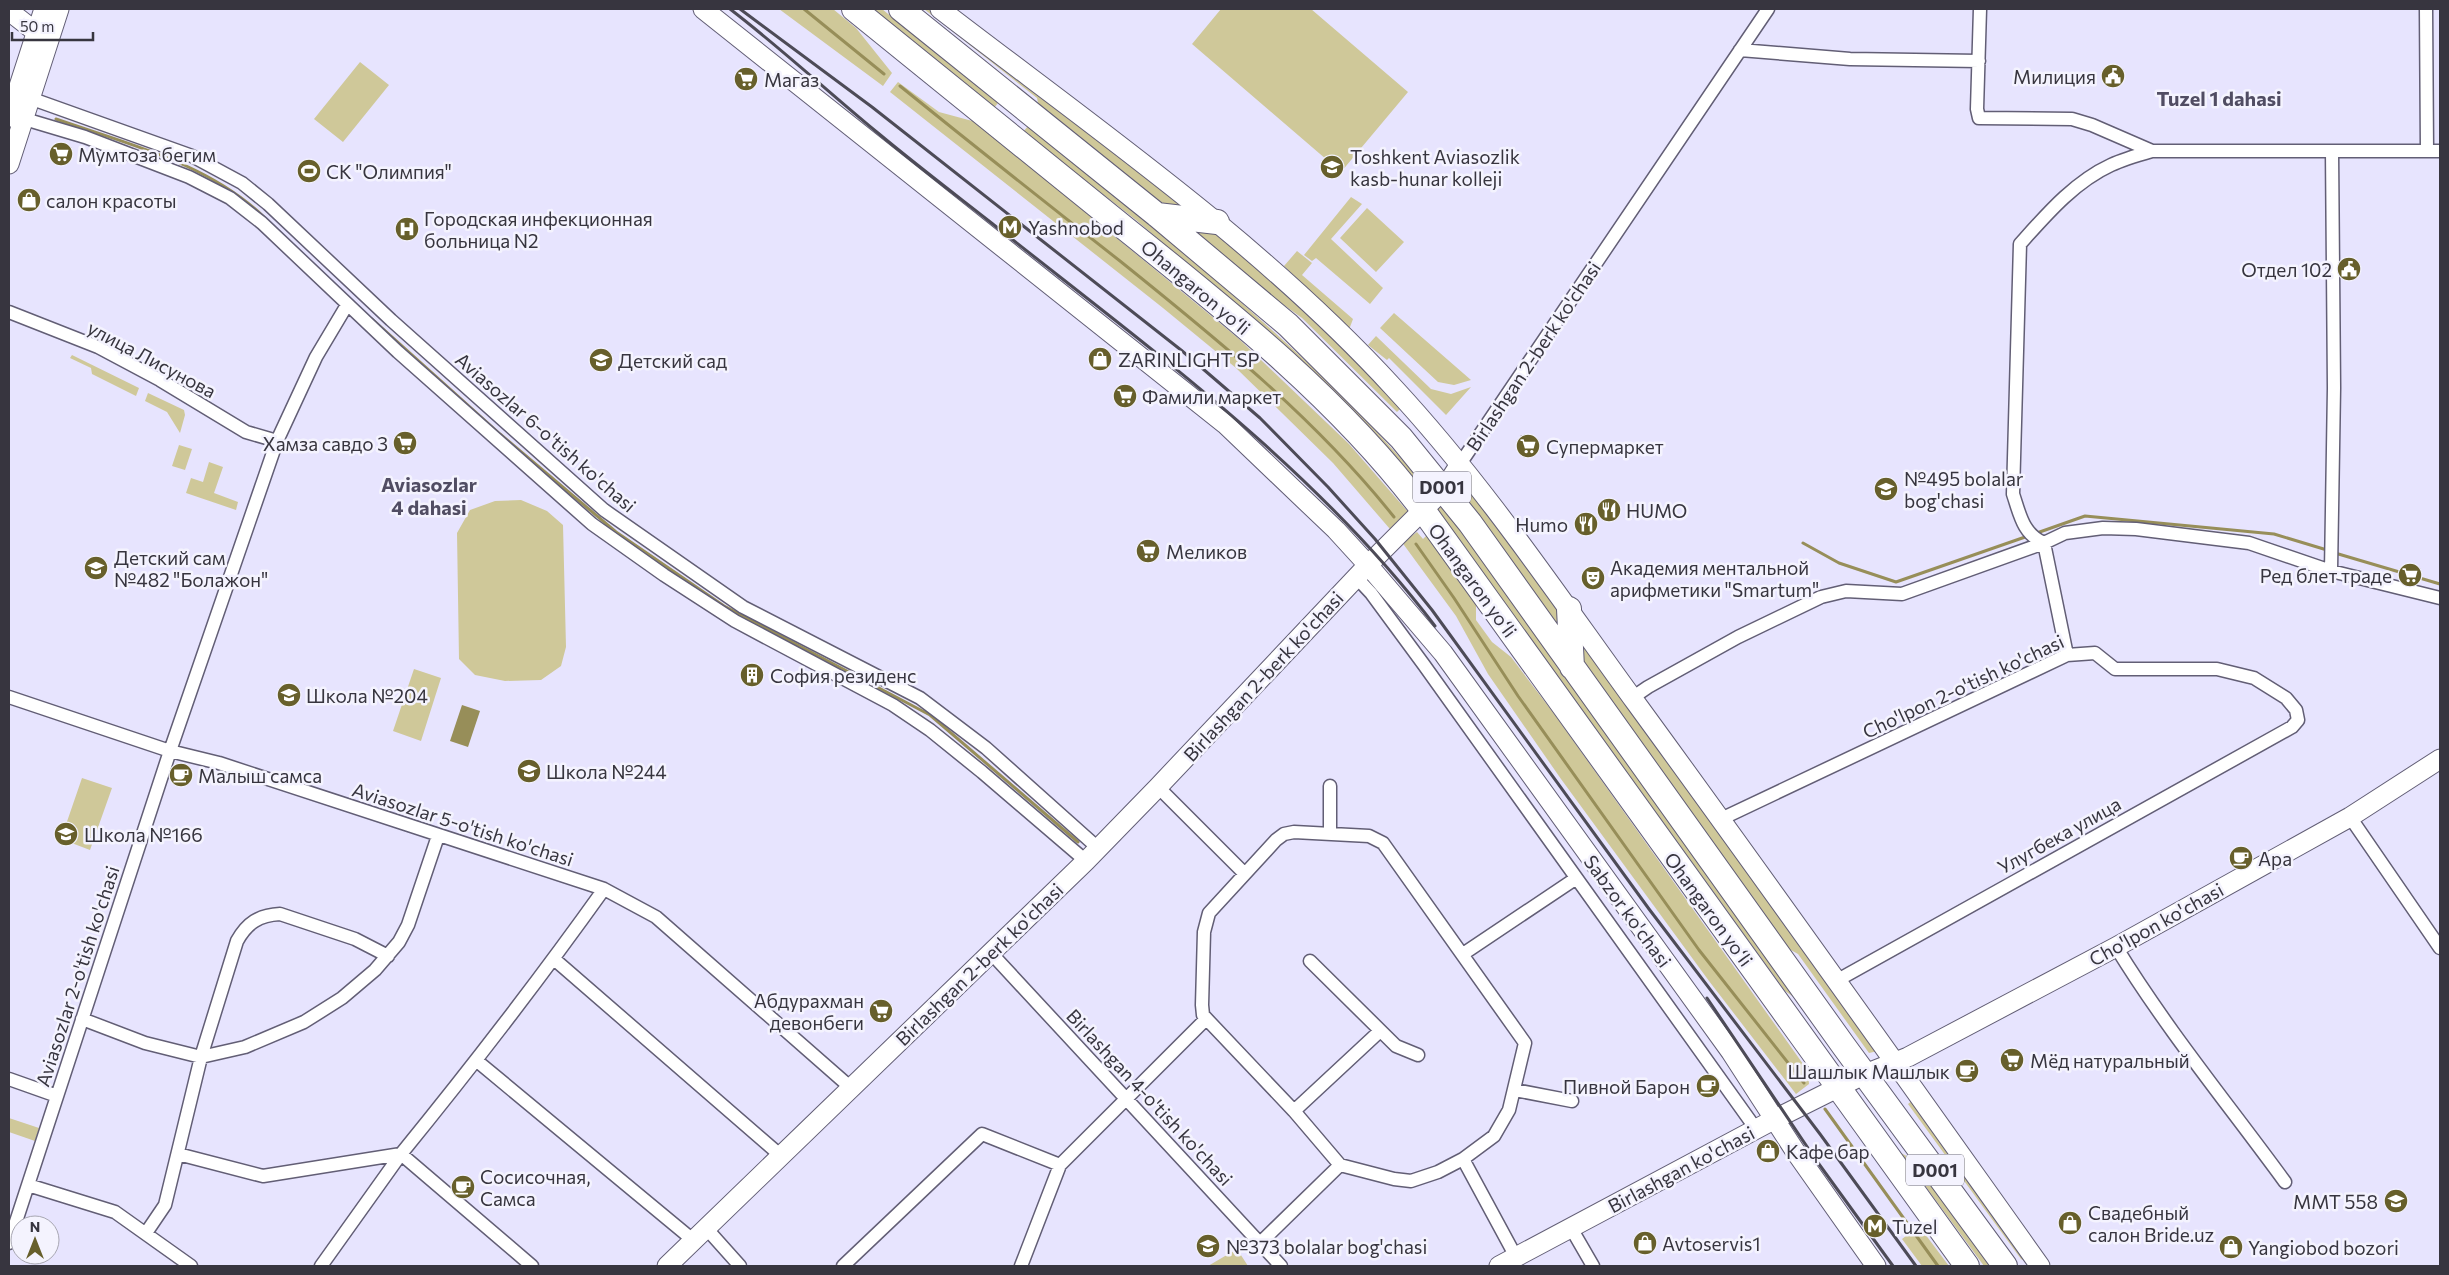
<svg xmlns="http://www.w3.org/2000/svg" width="2449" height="1275" font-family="Commissioner,sans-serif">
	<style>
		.green { fill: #cfc899 }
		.water { fill: #978e59 }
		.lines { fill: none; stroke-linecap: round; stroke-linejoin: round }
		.stream { stroke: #978e59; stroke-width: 3 }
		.street-casing { stroke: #625e75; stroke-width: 15 }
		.secondary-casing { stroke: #625e75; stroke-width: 21 }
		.highway-casing { stroke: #625e75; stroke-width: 26 }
		.street { stroke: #fff; stroke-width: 12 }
		.secondary { stroke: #fff; stroke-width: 19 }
		.highway { stroke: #fff; stroke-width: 24 }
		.rail { stroke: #4d4b57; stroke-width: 3 }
		.labels { text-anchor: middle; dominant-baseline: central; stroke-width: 5; stroke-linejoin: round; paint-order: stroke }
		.shield { fill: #f4f3fe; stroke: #706e78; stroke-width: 1 }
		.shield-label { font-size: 18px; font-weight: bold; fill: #37353f }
		.poi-label { font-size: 19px; fill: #37353f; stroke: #f4f3fe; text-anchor: start }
		.street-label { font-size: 19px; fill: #37353f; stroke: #f4f3fe }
		.neighbourhood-label { font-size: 20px; font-weight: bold; fill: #514d63; stroke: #f4f3fe }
	</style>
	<rect width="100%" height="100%" fill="#e7e4fe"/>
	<path class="green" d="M779,9H833L856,28L892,73L883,86Z
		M871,9H882L998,103L994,108Z
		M924,9H930L1188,209H1173L1135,186L1039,108L1037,98Z
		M1221,9H1311L1408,92L1341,172L1192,44Z
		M360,62L389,85L343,142L314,119Z
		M898,82L939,112L976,122L1238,338L1349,444L1416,521L1396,536L1333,463L1236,368L1163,308L890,92Z
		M1028,126C1176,246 1327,364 1447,512L1798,1000L1785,991L1442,516L1248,316L1136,220L1023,132Z
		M1351,197L1362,204L1331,239L1383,288L1370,304L1316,258L1312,261L1304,255Z
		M1367,208L1404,242L1376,272L1340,238Z
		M1213,227L1323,327L1401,408L1397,412L1302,318L1256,285L1186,229Z
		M1297,251L1312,263L1302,275L1353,319L1350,327L1348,328L1284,266Z
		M1394,313L1471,380L1454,385L1438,382L1380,328Z
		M1376,336L1431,389L1451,394L1471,387L1446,415L1389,358L1387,360L1368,345Z
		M72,355L139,388L136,396L92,374L91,368L70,358Z
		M148,393L184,410L185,415L180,433L167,412L145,401Z
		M179,445L192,449L185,470L172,466Z
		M209,462L223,467L214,493L238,502L236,510L186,493L191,478L203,482Z
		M1465,480L1563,615V640L1468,503Z
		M521,500L547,511L563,525L566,647L561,666L541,680L505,681L475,675L459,659L457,533L470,510L495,501Z
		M1417,532L1423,539L1428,534L1476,601V620L1492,642L1511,657L1555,715L1808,1071L1809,1084L1796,1094L1709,981L1561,779L1488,674L1456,616L1404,545L1403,542Z
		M1579,634L1878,1051L1869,1053L1798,954L1782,945L1577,658Z
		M414,669L441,678L421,741L393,731Z
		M82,778L112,788L90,850L61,839Z
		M1912,1101L2033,1265L2021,1259L1908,1104Z
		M9,1118L39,1128L35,1141L9,1132Z
		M1901,1153L1914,1160L1990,1266H1984Z
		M1919,1226L1949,1266H1922L1902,1239Z
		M1237,1249L1248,1266H1208Z"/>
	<path class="water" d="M462,705L480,711L468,747L450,741Z"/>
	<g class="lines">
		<path class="stream" d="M804,9L884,74
			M900,86C973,145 1046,203 1120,261C1217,339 1316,419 1394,517
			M56,119C127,144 208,163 264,217
			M372,319L500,434L616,532L724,606L930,715L1078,842
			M2034,534L2085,516L2274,534L2327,550
			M1803,543L1839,563L1896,582L2028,536
			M1416,544L1454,598L1518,696L1699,950L1804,1083
			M2335,553L2440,584
			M1825,1109L1938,1266"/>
		<g class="street-casing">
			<path id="street" d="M1980,9L1977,109L1979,118L2072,119L2092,125L2152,151
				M2426,9L2427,151
				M1740,50L1850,59L1979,61
				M24,96L192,156L242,183L268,204L391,320L604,510L743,607L920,698L986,748L1098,848
				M18,117L85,137L189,177L230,198L262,223L398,352L592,524L664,575L735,621L893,705L930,730L982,772L1086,861
				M9,312L98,347L160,380L246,432L277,441
				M1460,464L1768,9
				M2331,571L2334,388L2332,151
				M1356,577L1371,593L1424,665L1756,1129
				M2067,655L2044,543C2023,534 2020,515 2013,494L2020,244C2046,215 2074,182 2111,165C2124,159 2138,155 2152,151H2440
				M9,697L170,751L219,763L604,889L656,917L850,1087
				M1632,698L1648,687L1738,637L1821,597L1846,591L1902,594L2044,543L2065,533L2103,528L2136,529L2249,543L2331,571L2440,598
				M1330,786V832
				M1158,787L1244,873
				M2350,817L2440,948
				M1721,819L2067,655L2095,653L2115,669H2217L2254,678L2286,698L2296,710L2298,720L2292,727L1836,981
				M1294,832L1369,836L1383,843L1525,1043L1509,1110L1494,1136L1463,1159L1438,1172L1411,1181L1394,1179L1340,1165L1294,1111L1203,1015L1202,1005L1204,932L1209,913L1276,840L1284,834Z
				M2116,947C2167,1030 2228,1104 2285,1182
				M991,953L1281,1266
				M1463,954L1575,879
				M554,959L780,1155
				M1310,961L1396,1046L1418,1055
				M82,1019L145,1043L201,1057L245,1047L304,1022L342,998L375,970L399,942L408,925L438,836
				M477,1061L693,1240
				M9,1079L57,1096
				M1515,1090L1572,1101
				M1294,1111L1380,1031
				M178,1154L263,1176L401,1154C471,1068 539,980 604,889
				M1463,1159L1516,1257
				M28,1185L115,1212L191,1266
				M706,1228L740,1266
				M1571,1228L1593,1266
				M146,1233L165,1205L201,1057L237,941C247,923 259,915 280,914L355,939L388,956
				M9,1243L170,751L277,441L316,357L347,305
				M1259,1244L1340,1165
				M321,1266L401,1154L532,1266
				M843,1266L982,1134L1060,1165
				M1021,1266L1060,1165L1206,1019"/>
		</g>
		<g class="secondary-casing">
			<path id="secondary" d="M703,9L1225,424L1336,530L1368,565L1443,653L1731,1052L1797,1154L1876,1266
				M940,9C1096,129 1260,242 1394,388C1484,485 1558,596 1636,703C1772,889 1906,1078 2040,1266
				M9,11L36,32
				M9,117L44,9
				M9,164L59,9
				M667,1266L1086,861L1158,787L1368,565L1444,489L1460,464
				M1499,1266L1775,1119L1865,1074L1908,1057L2116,947L2350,817L2440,759"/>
		</g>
		<g class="highway-casing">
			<path id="highway" d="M854,9C945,82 1036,156 1127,230C1232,314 1342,402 1423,510L1967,1266
				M901,9L1157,215L1288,325L1401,438L1470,523L1843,1045L2005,1266
				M1157,215L1217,222
				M1569,609L1572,667"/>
		</g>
		<use href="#street" class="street"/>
		<use href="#secondary" class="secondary"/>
		<use href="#highway" class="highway"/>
		<path class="rail" d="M730,9C781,48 828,92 878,133C914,163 952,192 989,221C1146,346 1313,465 1435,626
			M740,9L872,107L1181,350L1260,418L1328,487L1375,539L1432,610L1649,909L1820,1134L1916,1266
			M1707,998L1816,1160L1893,1266"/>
	</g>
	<defs>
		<g id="civic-disc" transform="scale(1.25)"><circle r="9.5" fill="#675f2b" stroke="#f4f3fe"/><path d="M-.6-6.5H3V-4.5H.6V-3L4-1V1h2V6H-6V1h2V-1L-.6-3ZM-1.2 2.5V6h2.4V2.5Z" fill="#fff"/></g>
		<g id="supermarket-disc" transform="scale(1.25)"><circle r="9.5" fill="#675f2b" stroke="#f4f3fe"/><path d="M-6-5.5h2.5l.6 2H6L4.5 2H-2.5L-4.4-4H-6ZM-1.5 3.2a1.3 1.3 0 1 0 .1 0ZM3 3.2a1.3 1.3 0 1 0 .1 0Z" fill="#fff"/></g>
		<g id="university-disc" transform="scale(1.25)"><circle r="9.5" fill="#675f2b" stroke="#f4f3fe"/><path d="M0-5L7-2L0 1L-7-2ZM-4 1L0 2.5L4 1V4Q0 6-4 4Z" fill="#fff"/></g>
		<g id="stadium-disc" transform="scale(1.25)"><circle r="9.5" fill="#675f2b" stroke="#f4f3fe"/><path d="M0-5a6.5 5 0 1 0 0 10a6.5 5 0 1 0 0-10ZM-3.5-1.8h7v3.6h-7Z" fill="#fff"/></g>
		<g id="shop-disc" transform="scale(1.25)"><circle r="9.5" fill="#675f2b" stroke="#f4f3fe"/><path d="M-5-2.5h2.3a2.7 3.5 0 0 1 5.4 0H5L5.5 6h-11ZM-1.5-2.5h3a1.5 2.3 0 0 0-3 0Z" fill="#fff"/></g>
		<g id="metro-disc" transform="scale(1.25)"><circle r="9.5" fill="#675f2b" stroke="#f4f3fe"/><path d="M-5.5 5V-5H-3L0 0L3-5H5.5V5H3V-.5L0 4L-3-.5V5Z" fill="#fff"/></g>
		<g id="hospital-disc" transform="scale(1.25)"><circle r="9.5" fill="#675f2b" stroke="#f4f3fe"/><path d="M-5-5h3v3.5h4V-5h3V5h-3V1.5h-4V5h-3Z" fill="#fff"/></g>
		<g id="school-disc" transform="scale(1.25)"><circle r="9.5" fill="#675f2b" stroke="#f4f3fe"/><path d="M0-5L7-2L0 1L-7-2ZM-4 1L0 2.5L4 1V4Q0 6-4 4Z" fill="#fff"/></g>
		<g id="restaurant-disc" transform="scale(1.25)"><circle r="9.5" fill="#675f2b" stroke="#f4f3fe"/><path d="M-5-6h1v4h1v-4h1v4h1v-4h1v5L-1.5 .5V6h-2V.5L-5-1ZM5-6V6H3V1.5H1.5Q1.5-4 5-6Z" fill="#fff"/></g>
		<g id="theatre-disc" transform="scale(1.25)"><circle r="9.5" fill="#675f2b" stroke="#f4f3fe"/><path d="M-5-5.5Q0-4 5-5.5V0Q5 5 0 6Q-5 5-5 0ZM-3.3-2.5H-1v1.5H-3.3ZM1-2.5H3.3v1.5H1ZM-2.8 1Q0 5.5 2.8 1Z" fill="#fff"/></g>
		<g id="building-disc" transform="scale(1.25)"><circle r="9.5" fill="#675f2b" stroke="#f4f3fe"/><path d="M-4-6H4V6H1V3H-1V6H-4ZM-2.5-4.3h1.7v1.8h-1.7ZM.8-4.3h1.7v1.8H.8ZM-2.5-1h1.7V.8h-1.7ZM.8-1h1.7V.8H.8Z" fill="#fff"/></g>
		<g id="cafe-disc" transform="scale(1.25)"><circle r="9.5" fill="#675f2b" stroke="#f4f3fe"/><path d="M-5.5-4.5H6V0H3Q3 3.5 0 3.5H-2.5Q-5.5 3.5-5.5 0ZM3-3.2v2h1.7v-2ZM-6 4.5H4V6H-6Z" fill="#fff"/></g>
	</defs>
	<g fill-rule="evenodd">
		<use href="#civic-disc" x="2113" y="76"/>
		<use href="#supermarket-disc" x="746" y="79"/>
		<use href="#supermarket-disc" x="61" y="154"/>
		<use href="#university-disc" x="1332" y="167"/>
		<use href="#stadium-disc" x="309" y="171"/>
		<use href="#shop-disc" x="29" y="200"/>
		<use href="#metro-disc" x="1010" y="227"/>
		<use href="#hospital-disc" x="407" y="229"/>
		<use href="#civic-disc" x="2349" y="269"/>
		<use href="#shop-disc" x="1100" y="359"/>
		<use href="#school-disc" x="601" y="360"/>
		<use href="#supermarket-disc" x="1125" y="396"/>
		<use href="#supermarket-disc" x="405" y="443"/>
		<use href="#supermarket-disc" x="1528" y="446"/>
		<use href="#school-disc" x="1886" y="489"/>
		<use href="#restaurant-disc" x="1609" y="510"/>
		<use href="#restaurant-disc" x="1586" y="524"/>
		<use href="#supermarket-disc" x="1148" y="551"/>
		<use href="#school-disc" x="96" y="568"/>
		<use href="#supermarket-disc" x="2410" y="575"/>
		<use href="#theatre-disc" x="1593" y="578"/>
		<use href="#building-disc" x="752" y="675"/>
		<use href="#school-disc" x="289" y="695"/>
		<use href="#school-disc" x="529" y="771"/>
		<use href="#cafe-disc" x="181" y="775"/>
		<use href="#school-disc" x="66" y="834"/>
		<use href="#cafe-disc" x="2241" y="858"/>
		<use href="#supermarket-disc" x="881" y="1011"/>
		<use href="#supermarket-disc" x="2012" y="1060"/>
		<use href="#cafe-disc" x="1967" y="1071"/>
		<use href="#cafe-disc" x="1708" y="1086"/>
		<use href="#shop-disc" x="1768" y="1151"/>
		<use href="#cafe-disc" x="463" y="1187"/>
		<use href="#school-disc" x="2396" y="1201"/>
		<use href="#shop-disc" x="2070" y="1223"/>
		<use href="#metro-disc" x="1875" y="1226"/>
		<use href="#shop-disc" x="1645" y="1243"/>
		<use href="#school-disc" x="1208" y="1246"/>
		<use href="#shop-disc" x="2231" y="1247"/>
	</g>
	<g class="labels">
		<g class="shield">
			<rect x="1413" y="471.5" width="58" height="31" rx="4"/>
			<rect x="1906" y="1154.5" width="58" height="31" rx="4"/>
		</g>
		<g class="shield-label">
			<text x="1442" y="487">D001</text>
			<text x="1935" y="1170">D001</text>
		</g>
		<g class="poi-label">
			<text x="2096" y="76" text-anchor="end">Милиция</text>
			<text x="764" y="79">Магаз</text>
			<text x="78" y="154">Мумтоза бегим</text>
			<text x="1350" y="156">Toshkent Aviasozlik<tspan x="1350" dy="22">kasb-hunar kolleji</tspan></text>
			<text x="326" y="171">СК "Олимпия"</text>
			<text x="46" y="200">салон красоты</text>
			<text x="424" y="218">Городская инфекционная<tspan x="424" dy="22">больница N2</tspan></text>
			<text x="1028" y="227">Yashnobod</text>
			<text x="2332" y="269" text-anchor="end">Отдел 102</text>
			<text x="1118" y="359">ZARINLIGHT SP</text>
			<text x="618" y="360">Детский сад</text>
			<text x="1142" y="396">Фамили маркет</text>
			<text x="388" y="443" text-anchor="end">Хамза савдо 3</text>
			<text x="1546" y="446">Супермаркет</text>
			<text x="1904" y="478">№495 bolalar<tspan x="1904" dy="22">bog'chasi</tspan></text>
			<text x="1626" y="510">HUMO</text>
			<text x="1568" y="524" text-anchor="end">Humo</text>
			<text x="1166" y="551">Меликов</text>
			<text x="114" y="557">Детский сам<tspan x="114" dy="22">№482 "Болажон"</tspan></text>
			<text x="1610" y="567">Академия ментальной<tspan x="1610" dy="22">арифметики "Smartum"</tspan></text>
			<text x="2392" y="575" text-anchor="end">Ред блет траде</text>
			<text x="770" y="675">София резиденс</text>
			<text x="306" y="695">Школа №204</text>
			<text x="546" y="771">Школа №244</text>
			<text x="198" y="775">Малыш самса</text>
			<text x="84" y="834">Школа №166</text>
			<text x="2258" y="858">Ара</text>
			<text x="864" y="1000" text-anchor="end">Абдурахман<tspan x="864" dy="22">девонбеги</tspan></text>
			<text x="2030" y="1060">Мёд натуральный</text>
			<text x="1950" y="1071" text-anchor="end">Шашлык Машлык</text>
			<text x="1690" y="1086" text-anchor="end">Пивной Барон</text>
			<text x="1786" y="1151">Кафе бар</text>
			<text x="480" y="1176">Сосисочная,<tspan x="480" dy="22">Самса</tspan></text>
			<text x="2378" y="1201" text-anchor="end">MMT 558</text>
			<text x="2088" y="1212">Свадебный<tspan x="2088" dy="22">салон Bride.uz</tspan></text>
			<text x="1892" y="1226">Tuzel</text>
			<text x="1662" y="1243">Avtoservis1</text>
			<text x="1226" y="1246">№373 bolalar bog'chasi</text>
			<text x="2248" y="1247">Yangiobod bozori</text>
		</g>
		<g class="street-label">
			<text transform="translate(1196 287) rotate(40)">Ohangaron yoʻli</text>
			<text transform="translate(1533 356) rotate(-56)">Birlashgan 2-berk ko'chasi</text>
			<text transform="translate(152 359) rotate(28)">улица Лисунова</text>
			<text transform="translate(546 432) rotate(41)">Aviasozlar 6-o'tish ko'chasi</text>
			<text transform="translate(1473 580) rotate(54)">Ohangaron yoʻli</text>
			<text transform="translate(1263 676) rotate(-47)">Birlashgan 2-berk ko'chasi</text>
			<text transform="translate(1963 686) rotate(-25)">Cho'lpon 2-o'tish ko'chasi</text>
			<text transform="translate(463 824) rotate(18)">Aviasozlar 5-o'tish ko'chasi</text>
			<text transform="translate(2059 835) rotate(-29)">Улугбека улица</text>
			<text transform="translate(1709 909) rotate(54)">Ohangaron yoʻli</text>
			<text transform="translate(1628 911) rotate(54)">Sabzor ko'chasi</text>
			<text transform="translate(2156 924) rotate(-29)">Cho'lpon ko'chasi</text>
			<text transform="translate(979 964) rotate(-44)">Birlashgan 2-berk ko'chasi</text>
			<text transform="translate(77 976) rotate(-72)">Aviasozlar 2-o'tish ko'chasi</text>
			<text transform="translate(1150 1097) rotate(47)">Birlashgan 4-o'tish ko'chasi</text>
			<text transform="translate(1681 1169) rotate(-28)">Birlashgan ko'chasi</text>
		</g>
		<g class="neighbourhood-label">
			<text x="2219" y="98">Tuzel 1 dahasi</text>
			<text x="429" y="484">Aviasozlar<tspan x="429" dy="23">4 dahasi</tspan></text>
		</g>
	</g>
	<rect width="2449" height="1275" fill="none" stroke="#37353f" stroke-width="20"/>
	<g transform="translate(35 1240)"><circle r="24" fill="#f4f3fe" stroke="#a8a7b2"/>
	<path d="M0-4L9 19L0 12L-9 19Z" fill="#675f2b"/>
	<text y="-8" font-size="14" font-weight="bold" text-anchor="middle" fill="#37353f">N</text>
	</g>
	<path d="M12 32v8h81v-8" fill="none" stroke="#37353f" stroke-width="2.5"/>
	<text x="20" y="32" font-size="15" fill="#37353f" stroke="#f4f3fe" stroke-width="4" paint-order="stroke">50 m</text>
</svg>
